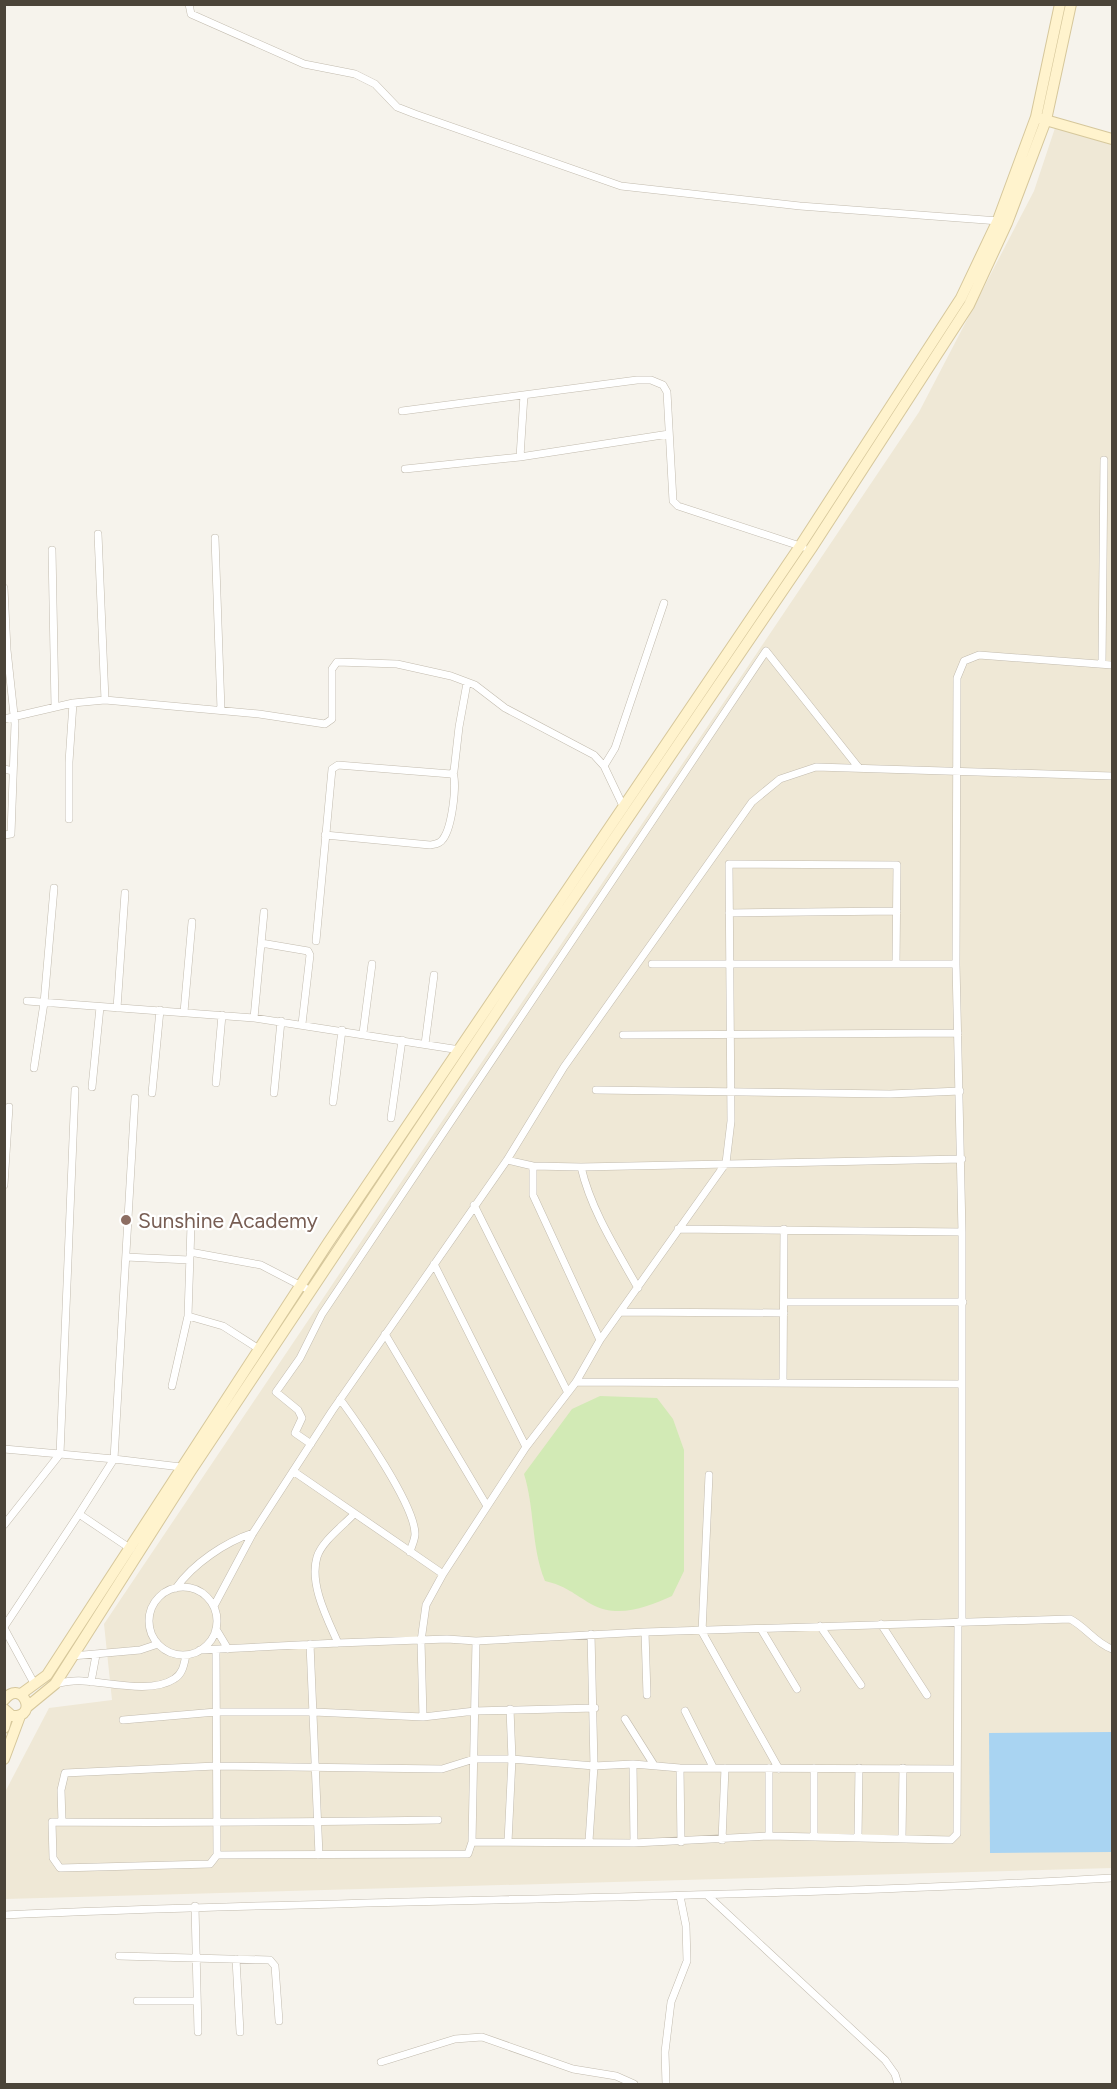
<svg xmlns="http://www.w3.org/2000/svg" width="1117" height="2089" font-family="Figtree,sans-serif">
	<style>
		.education { fill: #efe8d6 }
		.green { fill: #d2eab5 }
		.water { fill: #a9d4f2 }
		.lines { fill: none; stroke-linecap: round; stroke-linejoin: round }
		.street-casing { stroke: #c2bbae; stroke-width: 8 }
		.secondary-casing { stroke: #d6c79b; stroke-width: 12 }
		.street { stroke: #fff; stroke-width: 7 }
		.secondary { stroke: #fff3cd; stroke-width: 10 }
		.education-dot { fill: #8d6e63; stroke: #fff; stroke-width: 2 }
		.labels { text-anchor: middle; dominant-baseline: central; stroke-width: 4.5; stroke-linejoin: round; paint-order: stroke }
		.education-label { font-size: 21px; fill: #785e54; stroke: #fff; text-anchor: start }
	</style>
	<rect width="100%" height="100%" fill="#f6f3ec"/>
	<path class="education" d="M1055,128L1112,145V1868L5,1899L4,1794L49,1708L112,1700L104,1624L919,412L1034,191Z"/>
	<path class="green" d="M600,1396L657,1398L673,1419L684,1450V1571L672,1596C647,1607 618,1619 591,1604C574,1594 566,1586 545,1581C531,1548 535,1509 524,1474L572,1409Z"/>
	<path class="water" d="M1112,1732V1852L990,1853L989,1733Z"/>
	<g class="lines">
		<g class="street-casing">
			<path id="street" d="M189,4L191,14L304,64L355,74L375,84L397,107L415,114L621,186L800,206L999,221
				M402,411L637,380H651L663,385L667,392L673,501L678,506L803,547
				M520,457L524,395
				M405,469L520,457L669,434
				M98,534L105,700
				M215,538L221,710
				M52,550L55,707
				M4,588L7,650L15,724L11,834L4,835
				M1102,664L1104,460
				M4,719L73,703L105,700L259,714L325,724L332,719V669L337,662L397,664L451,676L475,685L505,708L594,755L604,766L624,808
				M604,766L615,748L664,603
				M4,769L13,771
				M69,819V762L73,703
				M325,835L430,845C435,844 440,844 443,839C452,827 457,786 453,772
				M729,913L897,911
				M316,941L332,769L338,765L451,774L454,771L459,727L467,683
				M261,943L308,951L310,955L302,1024
				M652,964H956
				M27,1001L254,1018L460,1050
				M117,1008L125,893
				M184,1012L192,922
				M254,1018L264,912
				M363,1033L372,964
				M623,1035L958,1033
				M425,1044L434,975
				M34,1068L44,1003L54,888
				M216,1083L222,1015
				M92,1087L100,1007
				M596,1090L890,1094L960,1091
				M152,1093L160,1010
				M274,1093L281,1021
				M135,1098L114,1459L181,1467
				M333,1102L342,1030
				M391,1118L402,1040
				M507,1160L533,1166L581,1167L962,1159
				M533,1166V1195L600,1340
				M581,1167C591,1210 616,1249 638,1288
				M4,1185L9,1107
				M474,1205L567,1391
				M678,1229L962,1232
				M190,1252L261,1265L311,1291
				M126,1257L189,1260
				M434,1264L526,1447
				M784,1302H963
				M621,1312L784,1313
				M188,1316L223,1326L259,1349
				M385,1334L487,1506
				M576,1382L961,1384
				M783,1383L784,1229
				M172,1386L188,1316L191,1225
				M340,1399C359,1425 415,1505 415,1534C415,1540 411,1547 410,1552
				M311,1444L295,1433L302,1418L298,1410L276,1392L300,1358L322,1314L766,651L859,768
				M4,1449L60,1454L75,1090
				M293,1471L443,1574
				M709,1475L702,1632L779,1769
				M4,1525L60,1454L114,1459L79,1514
				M149 1621a34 34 0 1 1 68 0a34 34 0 1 1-68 0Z
				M176,1588C193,1564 225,1542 253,1533
				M214,1606L253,1533L332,1411L507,1160L564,1067L752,802L780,779L816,767L1112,776
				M962,1622V1232L956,964L957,678L964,661L979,655L1112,665
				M881,1624L927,1695
				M820,1626L861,1685
				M4,1627L79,1514L131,1549
				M4,1628L35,1685
				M216,1629L228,1649
				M761,1629L797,1689
				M645,1632L647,1695
				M338,1643C327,1618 309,1584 317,1557C322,1541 343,1526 354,1514
				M310,1644L319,1855
				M200,1650L338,1643L447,1639L476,1641L645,1632L1070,1619C1086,1627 1095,1643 1112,1649
				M216,1650L217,1855L210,1864L60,1868L53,1858L52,1822C180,1823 309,1822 438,1820
				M72,1656L140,1650L158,1644
				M91,1682L96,1655
				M55,1684C64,1682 73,1680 83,1681C108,1682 151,1694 174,1679C183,1674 184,1664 186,1655
				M685,1711L713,1767
				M423,1717L421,1641L426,1605L443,1574L526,1447L576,1382L600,1340L726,1163L731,1121L729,864L897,865L896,964
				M625,1719L654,1765
				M123,1720L216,1712H314L423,1717L475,1711L595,1708
				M633,1764L634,1843
				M680,1768L681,1842
				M769,1768V1836
				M62,1822L61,1790L65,1773L216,1766L442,1769L474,1759H512L594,1766L633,1764L680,1768L957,1769
				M814,1837V1768
				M858,1837L859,1768
				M902,1838L903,1768
				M722,1840L725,1768
				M589,1841L594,1766L591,1634
				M472,1842L634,1843L769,1836L951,1840L957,1834L958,1622
				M508,1842L512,1759L510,1709
				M217,1855L468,1854L472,1842L476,1641
				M707,1895L885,2060L895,2074L898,2084
				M195,1906L198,2032
				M4,1915C374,1898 743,1900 1112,1878
				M119,1956L270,1960L275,1966L279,2021
				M236,1959L240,2032
				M137,2001H196
				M381,2062L455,2039L482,2037L573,2069L616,2076L634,2084
				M666,2084L665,2052L671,2002L687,1961L686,1926L680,1896"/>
		</g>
		<g class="secondary-casing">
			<path id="secondary" d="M1042,119L1112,139
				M21,1694L47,1675L328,1243L800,546L961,298L998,220L1036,117L1060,4
				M4,1700C22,1677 40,1718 12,1716L4,1709
				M27,1707L55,1684L190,1472L520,977L811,549L969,305L1007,223L1046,120L1071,4
				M4,1728L8,1714
				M4,1759L20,1716"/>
		</g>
		<use href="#street" class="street"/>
		<use href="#secondary" class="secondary"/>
	</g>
	<circle class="education-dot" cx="126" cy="1220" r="6"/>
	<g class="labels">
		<g class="education-label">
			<text x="138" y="1220">Sunshine Academy</text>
		</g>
	</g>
	<rect width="1117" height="2089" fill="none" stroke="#4b4439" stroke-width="12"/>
</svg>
